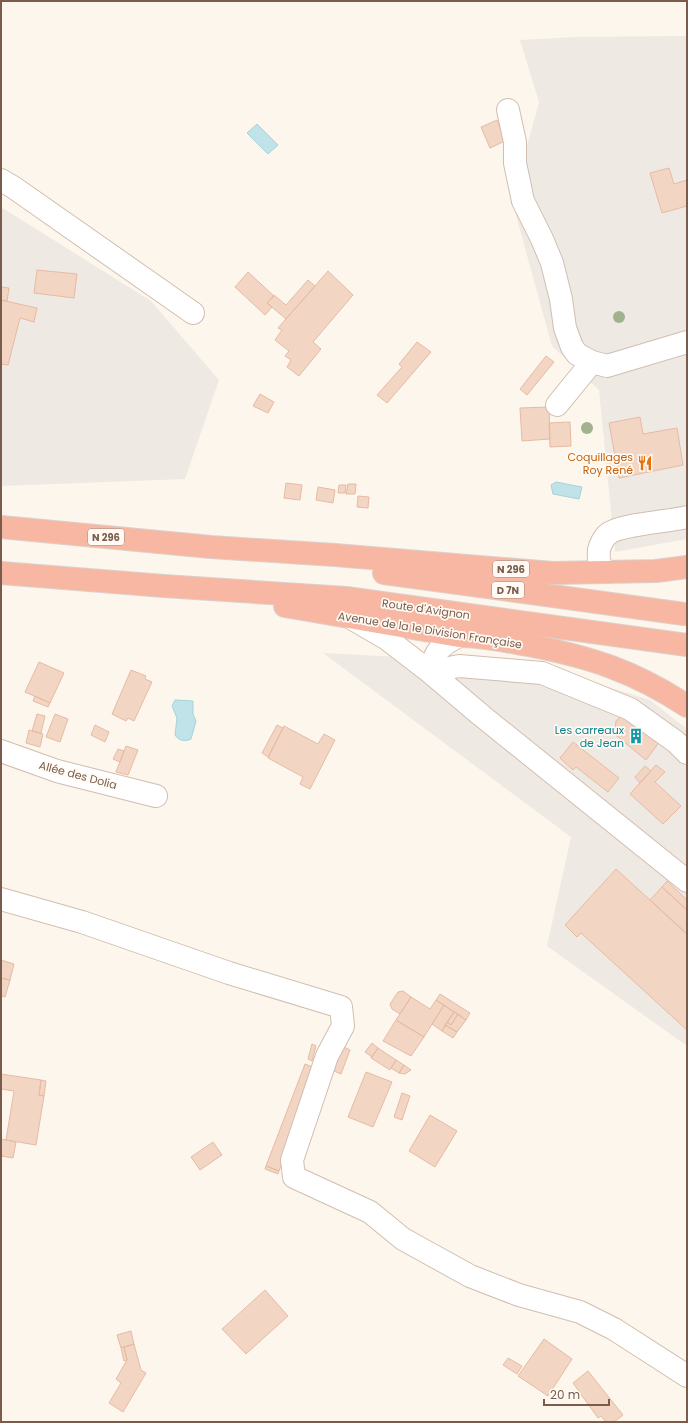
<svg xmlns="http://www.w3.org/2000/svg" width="688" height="1423" font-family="Poppins,sans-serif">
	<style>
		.industrial { fill: #efe9e4 }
		.water { fill: #bfe3e8; stroke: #a5d3da }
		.building { fill: #f3d5c3; stroke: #e6bba3 }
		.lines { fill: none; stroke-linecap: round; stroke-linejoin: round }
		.minor-casing { stroke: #d1beb0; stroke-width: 24 }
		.highway-casing { stroke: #dad1cd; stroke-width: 24 }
		.minor { stroke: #fff; stroke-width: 22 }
		.highway { stroke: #f7b7a3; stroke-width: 22 }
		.tree { fill: #a0b28e }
		.labels { text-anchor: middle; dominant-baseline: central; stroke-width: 3.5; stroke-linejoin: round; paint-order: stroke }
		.shield { fill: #fffaf3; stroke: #a28b7f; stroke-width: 1 }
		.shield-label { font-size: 10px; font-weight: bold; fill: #7a5c4d }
		.food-label { font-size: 11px; fill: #c56008; stroke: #fffaf3; text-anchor: end }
		.street-label { font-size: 11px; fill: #7a5c4d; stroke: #fffaf3 }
		.culture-label { font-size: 11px; fill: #0d838f; stroke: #fffaf3; text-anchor: end }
	</style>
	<rect width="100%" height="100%" fill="#fdf6ec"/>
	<path class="industrial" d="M687,36V539L615,552L599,390L552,346L512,201L539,102L520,40L575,37Z
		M1,207L151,301L219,380L185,479L1,486Z
		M323,653L535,664L650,700L687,729V1046L547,946L571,837Z"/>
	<path class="water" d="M257,124L278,145L268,154L247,133Z
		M556,482L582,487L579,499L553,494L551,485Z
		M175,700L193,701V714L196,721L191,739C185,742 179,741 175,735L177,718L172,706Z"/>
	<path class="building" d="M497,120L505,141L490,148L481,127Z
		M669,168L674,184L687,180V206L662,213L650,173Z
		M37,270L77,274L74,298L34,293Z
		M328,271L353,295L313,342L321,349L299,376L287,367L291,360L285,356L289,351L275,340L282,330L278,328Z
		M248,272L274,296L267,303L272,307L265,315L235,287Z
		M308,280L315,286L286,319L267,303L274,295L286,305Z
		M1,287L9,288L7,301L1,300Z
		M1,300L37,308L34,322L20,318L8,365L1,364Z
		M417,342L431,352L387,403L377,395L402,367L399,364Z
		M546,356L554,362L527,395L520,389Z
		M260,394L274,402L268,413L253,406Z
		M549,407L550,439L522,441L520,408Z
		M640,417L643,434L677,428L683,465L619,478L609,423Z
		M570,422L571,446L550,447L549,423Z
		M286,483L302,485L300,500L284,498Z
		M348,484H356L355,494H346Z
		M339,485H346L345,493H338Z
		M318,487L335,490L333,503L316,500Z
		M358,496L369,497L368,508L357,507Z
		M39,662L64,673L50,703L25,692Z
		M131,670L146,676L145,679L152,682L134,721L128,718L126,721L112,714Z
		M35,696L50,703L48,707L33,701Z
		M37,714L45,716L41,733L32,731Z
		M55,714L68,719L60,742L46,737Z
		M626,717L660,741L646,760L612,732L615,729L616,721L620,717Z
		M95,725L109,732L105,742L91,735Z
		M277,725L283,728L268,757L262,753Z
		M284,726L318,744L324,734L335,740L310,789L300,784L303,777L268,758Z
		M29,730L43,734L40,747L26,743Z
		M573,742L619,778L608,792L576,767L573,770L560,758Z
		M126,746L138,750L128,775L116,772Z
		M118,749L124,751L120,762L113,759Z
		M656,765L665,772L655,782L681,806L663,824L630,794Z
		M645,766L651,771L640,783L635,777Z
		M616,869L687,934V1030L581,933L577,937L565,925Z
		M667,881L687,900V910L662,887Z
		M662,887L687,910V934L650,900Z
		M1,960L14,964L10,980L1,978Z
		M1,978L10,980L5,997L1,996Z
		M403,991L411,997L400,1014L392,1009L390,1004L398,992Z
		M440,994L470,1013L466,1020L436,1000Z
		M411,997L430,1009L436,1000L444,1005L424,1037L396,1020Z
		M444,1005L454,1012L442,1031L432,1024Z
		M454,1012L458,1014L451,1025L447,1022Z
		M458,1014L466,1020L457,1032L445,1025L447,1022L451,1025Z
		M396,1020L424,1037L411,1056L383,1041Z
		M445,1025L457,1032L453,1038L442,1031Z
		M372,1043L378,1048L372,1057L365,1052Z
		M312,1044L316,1046L312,1061L308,1059Z
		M342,1046L350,1050L341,1074L334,1071L338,1059L336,1058Z
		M378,1048L396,1060L390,1070L371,1058Z
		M396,1060L404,1065L399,1073L391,1068Z
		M305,1064L318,1069L279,1171L266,1166Z
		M404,1065L411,1070L405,1074L399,1073Z
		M366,1072L392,1082L373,1127L348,1117Z
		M1,1074L41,1080L39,1095L44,1096L36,1145L6,1140L14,1091L1,1089Z
		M41,1080L46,1081L44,1096L39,1095Z
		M402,1093L410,1096L402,1120L394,1117Z
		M430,1115L457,1131L435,1167L409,1151Z
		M1,1139L16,1142L13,1158L1,1156Z
		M213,1142L222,1155L200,1170L191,1157Z
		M266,1166L279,1171L278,1174L265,1169Z
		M265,1290L288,1316L246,1354L222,1329Z
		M131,1331L134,1344L121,1348L117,1335Z
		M544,1339L572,1359L548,1396L518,1376Z
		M134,1344L141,1370L146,1373L123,1412L109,1403L121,1383L116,1379L127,1360L124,1347Z
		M124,1347L127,1360L124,1361L121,1348Z
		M508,1358L522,1366L517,1374L503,1365Z
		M588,1371L623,1415L614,1422H606L601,1416L598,1418L573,1383Z"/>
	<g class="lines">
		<g class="minor-casing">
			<path id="minor" d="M508,110L515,142V163L523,201L542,239L552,263L561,299L565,328L572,347L577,354L592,362L607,366L687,342
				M1,180L13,187L193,313
				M557,405L592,362
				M606,572C599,565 598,560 599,550C600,545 604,537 608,534C620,524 669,522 687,517
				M351,618L387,639L430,672L482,716L687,881
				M430,672C435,650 440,646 459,636
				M438,678L449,668L459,666L542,673L630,709L676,742L687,753
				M1,751L57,771L156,796
				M1,899L82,922L229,973L341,1007L343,1026L327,1056L292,1160L294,1177L370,1212L403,1239L470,1276L519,1295L580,1312L614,1329L687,1376"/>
		</g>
		<g class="highway-casing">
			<path id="highway" d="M1,527L211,547L335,555L553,573L656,571L687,567
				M1,573L164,586L346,598L687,645
				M384,573L684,614
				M285,606L459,636C482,636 505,641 528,645C590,657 634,671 687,706"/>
		</g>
		<use href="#minor" class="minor"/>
		<use href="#highway" class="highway"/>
	</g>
	<g class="tree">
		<circle cx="619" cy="317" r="6"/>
		<circle cx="587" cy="428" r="6"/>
	</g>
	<defs>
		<g id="restaurant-bare" transform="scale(1.2)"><path d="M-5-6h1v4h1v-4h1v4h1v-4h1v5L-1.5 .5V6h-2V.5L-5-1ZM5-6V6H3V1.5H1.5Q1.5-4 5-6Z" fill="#e8710a" stroke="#fffaf3" stroke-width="2.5" paint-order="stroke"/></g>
		<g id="building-bare" transform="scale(1.2)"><path d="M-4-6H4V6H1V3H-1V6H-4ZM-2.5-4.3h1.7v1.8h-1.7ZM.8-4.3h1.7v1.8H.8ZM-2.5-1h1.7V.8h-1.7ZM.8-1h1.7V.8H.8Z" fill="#0f9aa8" stroke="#fffaf3" stroke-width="2.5" paint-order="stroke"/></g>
	</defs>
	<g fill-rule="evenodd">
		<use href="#restaurant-bare" x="645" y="463"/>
		<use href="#building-bare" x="636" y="736"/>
	</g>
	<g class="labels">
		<g class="shield">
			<rect x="88" y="529" width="36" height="16" rx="3"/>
			<rect x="493" y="561" width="36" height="16" rx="3"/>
			<rect x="492" y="582" width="32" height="16" rx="3"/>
		</g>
		<g class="shield-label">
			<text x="106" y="537">N 296</text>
			<text x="511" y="569">N 296</text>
			<text x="508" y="590">D 7N</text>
		</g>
		<g class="food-label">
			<text x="633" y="457">Coquillages<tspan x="633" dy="13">Roy René</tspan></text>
		</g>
		<g class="street-label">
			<text transform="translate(426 609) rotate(8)">Route d'Avignon</text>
			<text transform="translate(430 630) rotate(9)">Avenue de la 1e Division Française</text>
			<text transform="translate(78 775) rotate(15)">Allée des Dolia</text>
		</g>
		<g class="culture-label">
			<text x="624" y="730">Les carreaux<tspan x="624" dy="13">de Jean</tspan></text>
		</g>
	</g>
	<rect width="688" height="1423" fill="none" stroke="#7a5c4d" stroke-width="4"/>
	<path d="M544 1399v6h65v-6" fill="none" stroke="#7a5c4d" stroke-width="2"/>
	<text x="550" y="1399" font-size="12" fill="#7a5c4d" stroke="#fffaf3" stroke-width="3" paint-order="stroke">20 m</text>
</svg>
